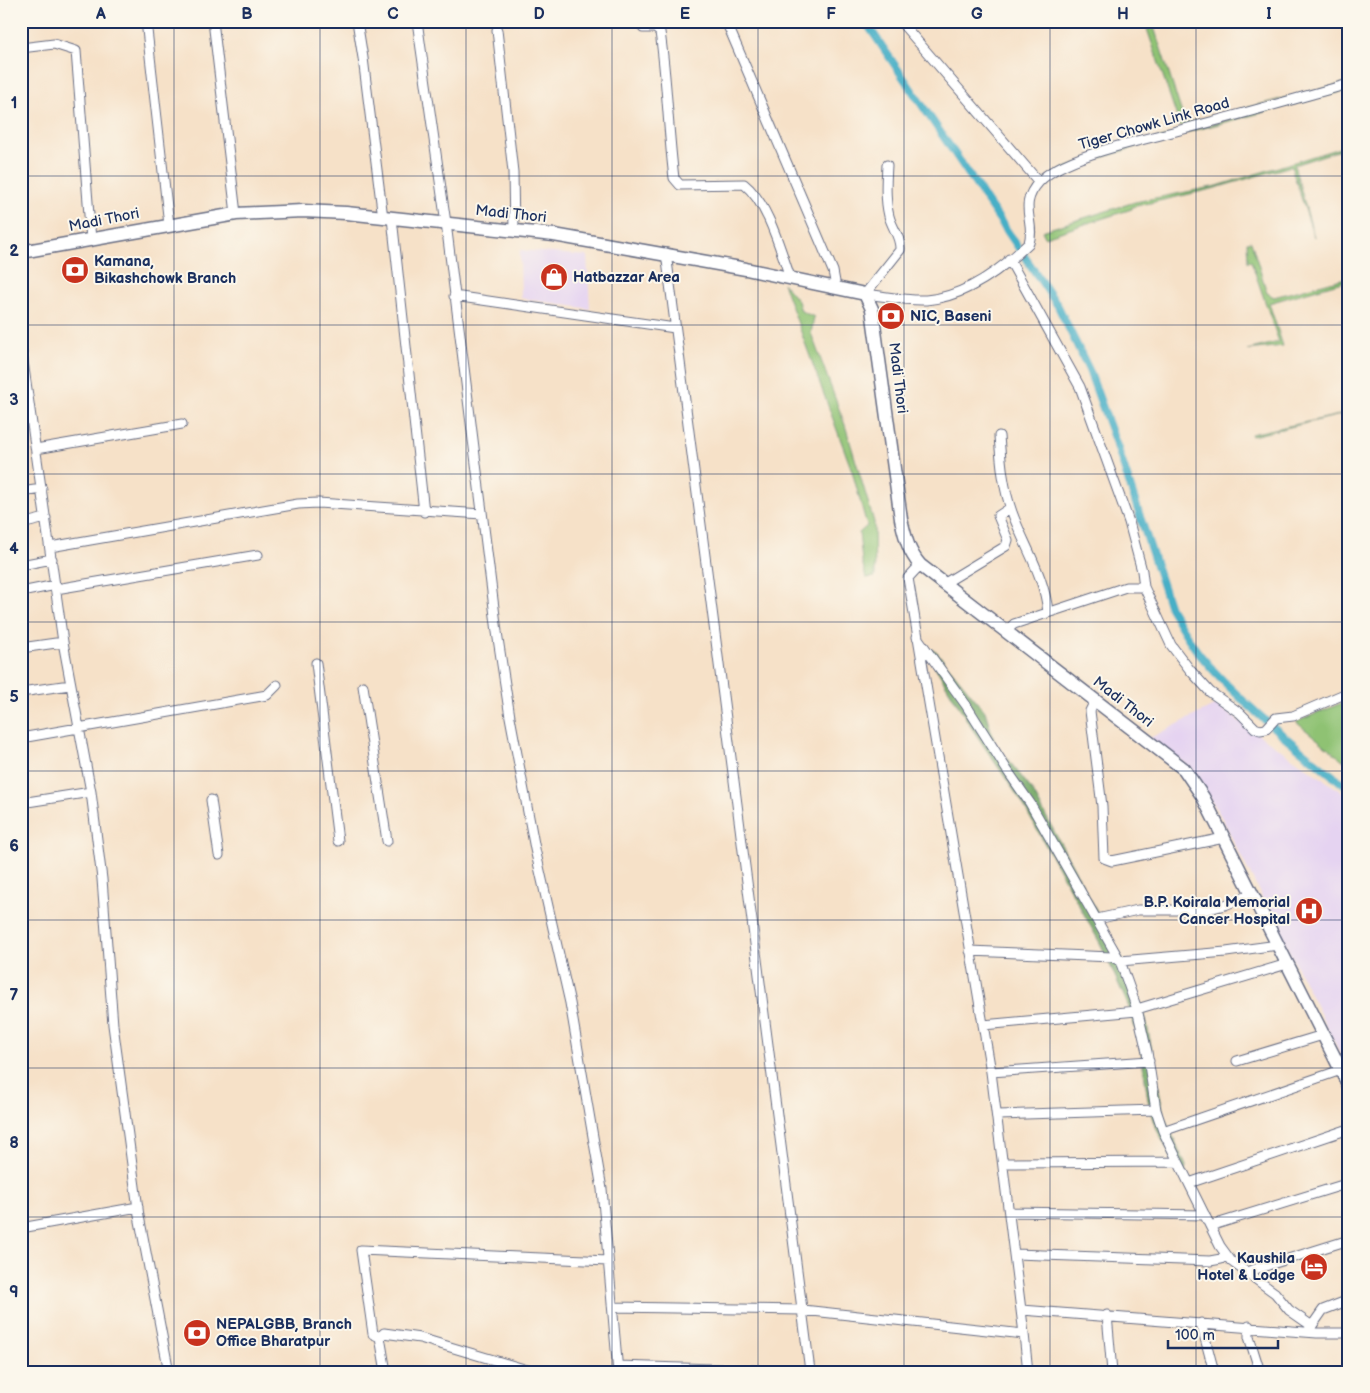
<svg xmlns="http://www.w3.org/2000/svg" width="1370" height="1393" font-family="'Balsamiq Sans',sans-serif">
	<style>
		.built { fill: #e5d3f1 }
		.green { fill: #8fc273; stroke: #557868 }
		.forest { fill: #73a865; stroke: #476c62 }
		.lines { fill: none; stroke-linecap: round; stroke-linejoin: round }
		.canal { stroke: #47afc6; stroke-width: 8 }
		.street-casing { stroke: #686d83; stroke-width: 11 }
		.secondary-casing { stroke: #686d83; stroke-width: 15 }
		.street { stroke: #fff; stroke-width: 9 }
		.secondary { stroke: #fff; stroke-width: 12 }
		.grid { fill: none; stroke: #1b2f5e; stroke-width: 1; stroke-opacity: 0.55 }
		.labels { text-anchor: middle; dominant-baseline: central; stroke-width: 4; stroke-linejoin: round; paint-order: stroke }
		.street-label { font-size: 15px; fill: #1b2f5e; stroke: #fbf7ec }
		.poi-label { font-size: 15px; font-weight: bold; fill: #1b2f5e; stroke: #fbf7ec; text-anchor: start }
		.neatline { fill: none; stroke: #1b2f5e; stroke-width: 2 }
		.grid-label { font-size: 16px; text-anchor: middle; font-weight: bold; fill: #1b2f5e }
	</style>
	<rect width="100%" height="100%" fill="#fbf7ec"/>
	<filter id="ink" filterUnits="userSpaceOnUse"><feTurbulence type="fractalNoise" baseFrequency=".02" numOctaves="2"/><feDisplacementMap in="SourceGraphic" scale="10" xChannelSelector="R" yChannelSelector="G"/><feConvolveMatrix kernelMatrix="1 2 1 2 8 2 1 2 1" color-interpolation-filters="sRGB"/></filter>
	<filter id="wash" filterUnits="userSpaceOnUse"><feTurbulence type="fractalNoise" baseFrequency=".0096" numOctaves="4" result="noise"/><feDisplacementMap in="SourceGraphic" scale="20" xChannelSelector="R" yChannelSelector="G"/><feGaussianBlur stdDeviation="1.12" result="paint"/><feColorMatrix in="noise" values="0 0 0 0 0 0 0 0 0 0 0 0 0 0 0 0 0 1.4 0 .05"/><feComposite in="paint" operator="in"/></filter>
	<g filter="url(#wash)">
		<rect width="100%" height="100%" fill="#f6e1c8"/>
		<path class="built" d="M520,250L587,256L590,309L521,298Z
			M1216,705L1349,797V1071L1223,820L1198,777L1186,764L1150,738Z"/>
		<path class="green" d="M1154,27L1185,123L1349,82L1180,126L1147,29Z
			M1349,87V90L1154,141L1068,169L1042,185L1035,197L1032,211V198L1044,180L1065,168L1145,142Z
			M1349,145V147L1294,165L1314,237L1291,166L1212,189L1132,207V209L1045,237L1042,231L1135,202L1217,186Z
			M1251,241L1267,293L1274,297L1349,277V280L1269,303L1283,346L1247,350L1279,342L1251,261L1248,262L1247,242Z
			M783,283L798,301L801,311L814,317L811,333L845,425L874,522L875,577L866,578L862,561L859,533L867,526L852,471Z
			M1349,413L1252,436L1251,434Z
			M1349,700V765L1296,722Z"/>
		<path class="forest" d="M924,648L936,651L985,711L995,743L1032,790L1122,958L1146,1019L1164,1116L1186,1166L1183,1180L1157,1130L1148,1100L1140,1045L1128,1005L1101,945L1021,801L971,727Z"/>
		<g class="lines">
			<path class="canal" d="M865,21L1058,306L1089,370L1118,449L1170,608C1180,624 1189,642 1201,656C1243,707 1298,747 1349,789"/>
		</g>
	</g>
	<g filter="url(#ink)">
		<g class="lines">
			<g class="street-casing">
				<path id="street" d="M146,21L169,225
					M213,21L236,214
					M357,21L363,58L383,218
					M417,21L446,223L497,632L510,717L535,849L570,1003L602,1189L618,1372
					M726,21L833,271L836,287
					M900,21L1039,182
					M643,28H655L660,32C667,80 668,130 674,178L680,185L744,184C768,203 780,249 790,277
					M497,30L513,172L514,231
					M21,48L54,44L76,51L91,240
					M392,218L424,512
					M666,253L810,1371
					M1009,259L1080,387L1129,522L1142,571L1144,587
					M865,294C885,296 906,301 926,300C965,297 1002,269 1029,243C1036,221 1017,206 1039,182C1063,155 1148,139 1184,129C1239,115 1294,99 1349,84
					M865,294L900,250C901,237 892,228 889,216C885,200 886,182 887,165
					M454,296L675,328
					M21,347L63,642L91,792L102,879L113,1025L139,1216L169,1372
					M999,436C1001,463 1003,487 1012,512C1024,546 1045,576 1048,613
					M36,449L182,424
					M21,492L42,489
					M21,524L46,518
					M50,547L298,504L318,503L482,514
					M21,565L52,559
					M920,565L908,578L991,1072L1024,1334
					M945,583L1006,546L1008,540L998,516L1010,508
					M56,589L258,555
					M21,592L56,585
					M1005,632L1014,624L1126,587H1144L1171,645L1190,670L1210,692L1240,713L1255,728L1260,730L1266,729L1276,718L1293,716L1349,692
					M917,637L966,705L1007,770L1030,803L1120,961L1137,1009L1147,1052L1156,1110L1163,1131L1220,1246L1231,1261L1275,1293L1289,1310L1312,1326
					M21,648L63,642
					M316,663L338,841
					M363,686L387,841
					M21,692L70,685
					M1095,701L1090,711L1102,806L1104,858L1112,861L1224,838
					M21,738L267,695L277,685
					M211,800L219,855
					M21,803L91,792
					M1097,919L1138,910H1205L1225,905L1252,894
					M970,951L1112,957L1120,961L1226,952L1278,945
					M1137,1009L1287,964
					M983,1025L1137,1011
					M1237,1061L1323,1035
					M991,1072L1149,1061
					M998,1115L1156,1110
					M1163,1131L1341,1070
					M1004,1163L1177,1162
					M1189,1183L1349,1129
					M1010,1212L1205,1215
					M1210,1226L1349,1183
					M21,1228L138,1207
					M1015,1254L1210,1261L1221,1259L1225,1255
					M1246,1272L1349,1240
					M613,1307L803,1310L1024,1334L1028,1372
					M1022,1310L1317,1333H1349
					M1107,1315L1112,1372
					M1201,1323L1214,1372
					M1249,1326V1337L1260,1372
					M1309,1330L1323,1310L1349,1300
					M380,1337L373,1334L361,1250L608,1261
					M618,1366L815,1372
					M386,1372L380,1337L384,1333L420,1338L534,1372"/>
			</g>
			<g class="secondary-casing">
				<path id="secondary" d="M21,252L236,214L303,211L346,213L554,235L746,269L865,294L872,309L901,519C905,536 908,551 920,565L1184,769L1203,797L1349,1086"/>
			</g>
			<use href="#street" class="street"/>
			<use href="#secondary" class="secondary"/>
		</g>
	</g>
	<path class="grid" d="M174,21V1372M320,21V1372M466,21V1372M612,21V1372M758,21V1372M904,21V1372M1050,21V1372M1196,21V1372M21,176H1349M21,325H1349M21,474H1349M21,622H1349M21,771H1349M21,920H1349M21,1068H1349M21,1217H1349"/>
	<defs>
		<g id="bank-disc" transform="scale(1.4375)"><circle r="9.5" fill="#c8321e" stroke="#fbf7ec"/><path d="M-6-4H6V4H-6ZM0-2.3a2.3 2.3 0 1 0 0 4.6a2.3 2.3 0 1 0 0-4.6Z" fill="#fff"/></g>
		<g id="shop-disc" transform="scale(1.4375)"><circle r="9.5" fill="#c8321e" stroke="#fbf7ec"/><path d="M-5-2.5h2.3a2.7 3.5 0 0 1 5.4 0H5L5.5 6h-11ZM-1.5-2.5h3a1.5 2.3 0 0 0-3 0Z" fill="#fff"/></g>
		<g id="hospital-disc" transform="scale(1.4375)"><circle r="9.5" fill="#c8321e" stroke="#fbf7ec"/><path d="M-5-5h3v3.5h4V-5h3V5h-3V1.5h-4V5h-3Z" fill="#fff"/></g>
		<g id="hotel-disc" transform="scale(1.4375)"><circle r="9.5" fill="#c8321e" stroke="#fbf7ec"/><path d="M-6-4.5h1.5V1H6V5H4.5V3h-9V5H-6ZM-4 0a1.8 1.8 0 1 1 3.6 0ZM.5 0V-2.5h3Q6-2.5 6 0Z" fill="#fff"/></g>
	</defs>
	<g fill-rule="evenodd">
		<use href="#bank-disc" x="75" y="270"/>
		<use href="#shop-disc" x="554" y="277"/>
		<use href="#bank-disc" x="891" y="316"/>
		<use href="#hospital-disc" x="1309" y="911"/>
		<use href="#hotel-disc" x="1314" y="1267"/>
		<use href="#bank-disc" x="197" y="1333"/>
	</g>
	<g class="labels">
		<g class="street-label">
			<text transform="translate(1154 124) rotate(-16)">Tiger Chowk Link Road</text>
			<text transform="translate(511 214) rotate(6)">Madi Thori</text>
			<text transform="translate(104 220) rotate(-11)">Madi Thori</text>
			<text transform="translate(898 378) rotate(83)">Madi Thori</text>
			<text transform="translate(1123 702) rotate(38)">Madi Thori</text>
		</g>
		<g class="poi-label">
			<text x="94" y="261">Kamana,<tspan x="94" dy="17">Bikashchowk Branch</tspan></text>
			<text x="573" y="277">Hatbazzar Area</text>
			<text x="910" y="316">NIC, Baseni</text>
			<text x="1290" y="902" text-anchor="end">B.P. Koirala Memorial<tspan x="1290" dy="17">Cancer Hospital</tspan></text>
			<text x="1295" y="1258" text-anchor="end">Kaushila<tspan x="1295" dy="17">Hotel &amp; Lodge</tspan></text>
			<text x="216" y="1324">NEPALGBB, Branch<tspan x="216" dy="17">Office Bharatpur</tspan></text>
		</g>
	</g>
	<rect width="1370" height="1393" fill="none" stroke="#fbf7ec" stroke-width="55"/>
	<path d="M1168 1340v8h110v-8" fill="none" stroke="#1b2f5e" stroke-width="2.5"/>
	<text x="1175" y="1340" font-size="15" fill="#1b2f5e" stroke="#fbf7ec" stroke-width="4" paint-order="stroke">100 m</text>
	<rect x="28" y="28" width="1314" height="1338" class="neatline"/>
	<g class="grid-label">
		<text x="101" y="19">A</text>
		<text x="247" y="19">B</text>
		<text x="393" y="19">C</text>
		<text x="539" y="19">D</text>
		<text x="685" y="19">E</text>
		<text x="831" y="19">F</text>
		<text x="977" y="19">G</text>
		<text x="1123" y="19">H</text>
		<text x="1269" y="19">I</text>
		<text x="14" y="108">1</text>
		<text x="14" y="256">2</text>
		<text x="14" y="405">3</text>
		<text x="14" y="554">4</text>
		<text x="14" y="702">5</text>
		<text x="14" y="851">6</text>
		<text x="14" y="1000">7</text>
		<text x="14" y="1148">8</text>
		<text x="14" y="1297">9</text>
	</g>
</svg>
